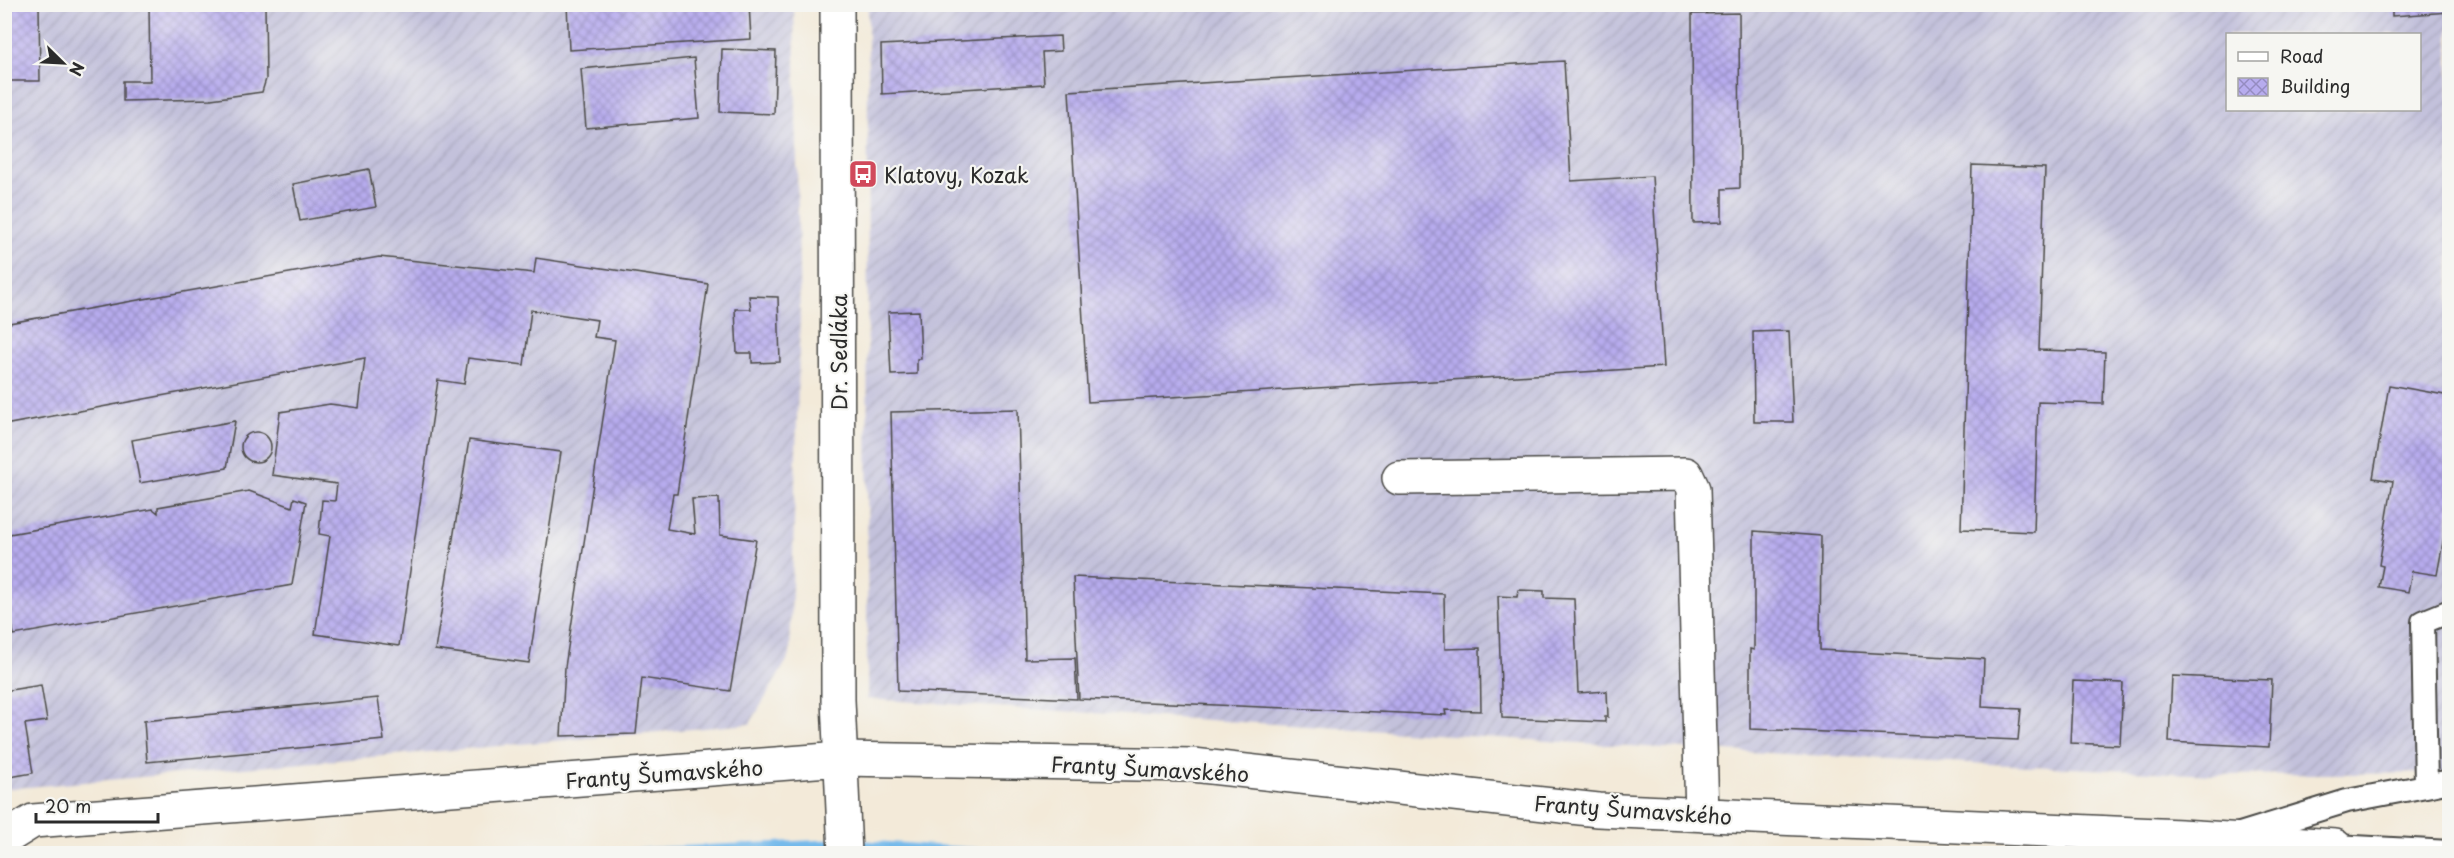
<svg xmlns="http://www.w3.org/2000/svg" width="2454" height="858" font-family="'Playpen Sans',sans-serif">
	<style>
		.industrial { fill: url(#industrial-furrows); fill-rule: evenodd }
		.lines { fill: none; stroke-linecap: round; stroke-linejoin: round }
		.stream { stroke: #74baeb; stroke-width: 12 }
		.building { fill: url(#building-cross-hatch) }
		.service-casing { stroke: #494845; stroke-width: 26 }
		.minor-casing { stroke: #494845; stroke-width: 36 }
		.tertiary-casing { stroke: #494845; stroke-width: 36 }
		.service { stroke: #fff; stroke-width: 22 }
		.minor { stroke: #fff; stroke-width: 33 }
		.tertiary { stroke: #fff; stroke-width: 33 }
		.labels { text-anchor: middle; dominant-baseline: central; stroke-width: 4.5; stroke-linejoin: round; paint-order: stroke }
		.poi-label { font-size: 21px; fill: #2b2b2b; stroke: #f6f6f2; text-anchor: start }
		.street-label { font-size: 21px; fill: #2b2b2b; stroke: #f6f6f2 }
	</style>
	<defs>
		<pattern id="industrial-furrows" width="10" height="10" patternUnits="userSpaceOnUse" patternTransform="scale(1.5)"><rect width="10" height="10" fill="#c3c1db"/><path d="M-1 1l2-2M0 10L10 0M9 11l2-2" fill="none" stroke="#a8a6bc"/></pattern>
		<pattern id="building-cross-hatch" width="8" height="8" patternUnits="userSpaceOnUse" patternTransform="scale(1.5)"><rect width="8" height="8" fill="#b7acee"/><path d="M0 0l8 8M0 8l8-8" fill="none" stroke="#958cc1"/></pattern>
	</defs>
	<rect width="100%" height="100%" fill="#f6f6f2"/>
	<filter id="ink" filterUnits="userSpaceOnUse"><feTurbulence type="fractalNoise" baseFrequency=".0167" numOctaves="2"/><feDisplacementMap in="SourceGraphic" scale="12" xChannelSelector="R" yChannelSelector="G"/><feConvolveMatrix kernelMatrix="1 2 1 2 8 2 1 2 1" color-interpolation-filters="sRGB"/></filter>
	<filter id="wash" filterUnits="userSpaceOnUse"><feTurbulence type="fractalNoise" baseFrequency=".008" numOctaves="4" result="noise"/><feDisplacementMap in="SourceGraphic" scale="24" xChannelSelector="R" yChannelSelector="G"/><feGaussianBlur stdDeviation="1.35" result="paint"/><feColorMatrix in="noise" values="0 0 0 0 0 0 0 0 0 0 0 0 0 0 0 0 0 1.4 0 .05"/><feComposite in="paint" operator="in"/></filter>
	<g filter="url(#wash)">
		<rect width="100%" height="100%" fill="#f3ead9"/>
		<path class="industrial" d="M5,5H794L800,320L790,655L750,724L5,789Z
			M868,5H2449V773L2213,775L1645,747L867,699ZM2228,34H2420V110H2228Z"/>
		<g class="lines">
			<path class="stream" d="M635,854L843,845L980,854"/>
		</g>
		<g id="blocks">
			<path class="building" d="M4,4H39L40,81H4Z
				M149,4H265L266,79L262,92L211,99L123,101V81H150Z
				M567,4H749L751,39L569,50Z
				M2392,4H2450V12L2392,16Z
				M1739,13L1740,188L1722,189V222L1693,223L1692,14Z
				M1060,36L1061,51L1042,52L1044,84L882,94L881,45Z
				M722,49L776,51L774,114L720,112Z
				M694,58L699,118L586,128L581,69Z
				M1564,61L1571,181L1652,176L1664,367L1088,402L1069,91Z
				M1972,165L2045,168L2039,350L2105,352L2103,404L2038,402L2034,532L1961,529Z
				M369,169L376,207L300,221L293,184Z
				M379,257L534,273L536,258L708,284L677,494H673L667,529L695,534L692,499L719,498L720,535L756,540L730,691L642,678L636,734L561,736L565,667L615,340L594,337L597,320L531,310L524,365L468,358L464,384L438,380L399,646L315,634L330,536L319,534L322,500L335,501L337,484L272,475L280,412L330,404L359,408L365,358L4,425V324Z
				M749,296L778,297L780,362L752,363V353H737L735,309H751Z
				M919,311L921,359H917V374L891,375L888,312Z
				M1789,331L1793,422H1754L1753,332Z
				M2389,385L2450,396V505L2437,575L2412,571L2408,592L2379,587L2383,566L2379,565L2393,481L2373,478Z
				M1018,409L1025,659L1075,658L1077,699L898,691L891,412Z
				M235,421L227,468L140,483L132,440Z
				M241 447a15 15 0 1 1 30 0a15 15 0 1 1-30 0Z
				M469,440L561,452L529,663L435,650Z
				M249,491L292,507L294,498L306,502L292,585L14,635L4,582V535L153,509L158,513V507Z
				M1754,531L1821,536L1820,650L1984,659L1982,707L2021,709L2018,740L1750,729V649L1754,650Z
				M1073,577L1444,594L1445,649L1480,648L1481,711L1445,710L1446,715L1079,699Z
				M1518,590L1544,591V598L1574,599L1578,693L1607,691L1608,717H1605V722L1502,718L1498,596L1517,597Z
				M2172,676L2272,680L2269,747L2169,742Z
				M2073,681L2123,683L2120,745L2070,743Z
				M41,685L47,721L25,724L33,773L4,778V691Z
				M378,698L384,740L147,762L144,721Z"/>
		</g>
	</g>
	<g filter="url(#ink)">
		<use href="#blocks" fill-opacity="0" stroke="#494845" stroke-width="1.5"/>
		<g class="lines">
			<g class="service-casing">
				<path id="service" d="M2426,786L2450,781
					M2240,834L2347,801L2426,786L2423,622L2450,611
					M2335,846L2450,852"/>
			</g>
			<g class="minor-casing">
				<path id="minor" d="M1399,478L1686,474L1693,489L1702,815
					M841,759L1193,765L1598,810L2181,836L2335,846"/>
			</g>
			<g class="tertiary-casing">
				<path id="tertiary" d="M837,4L838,700L845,854
					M4,839L33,821L841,759"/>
			</g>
			<use href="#service" class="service"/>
			<use href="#minor" class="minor"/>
			<use href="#tertiary" class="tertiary"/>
		</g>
	</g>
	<defs>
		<g id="bus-square" transform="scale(1.5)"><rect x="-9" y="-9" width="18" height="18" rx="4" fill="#d1495b" stroke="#f6f6f2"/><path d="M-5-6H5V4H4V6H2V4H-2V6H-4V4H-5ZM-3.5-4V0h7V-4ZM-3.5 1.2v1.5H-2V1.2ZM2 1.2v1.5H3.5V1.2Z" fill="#fff"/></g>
	</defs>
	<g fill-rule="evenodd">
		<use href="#bus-square" x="863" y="174"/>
	</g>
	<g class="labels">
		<g class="poi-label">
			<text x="884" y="174">Klatovy, Kozak</text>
		</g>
		<g class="street-label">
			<text transform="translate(838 352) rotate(-90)">Dr. Sedláka</text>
			<text transform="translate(1150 768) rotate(3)">Franty Šumavského</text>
			<text transform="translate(664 773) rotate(-4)">Franty Šumavského</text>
			<text transform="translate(1633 809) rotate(4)">Franty Šumavského</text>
		</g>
	</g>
	<rect width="2454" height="858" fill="none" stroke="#f6f6f2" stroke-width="24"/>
	<rect x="2226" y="33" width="195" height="78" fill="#f6f6f2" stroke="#a5a5a2" stroke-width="1.5"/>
	<rect x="2238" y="52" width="30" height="9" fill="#ffffff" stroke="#a5a5a2" stroke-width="1.5"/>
	<text x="2280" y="63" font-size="18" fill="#2b2b2b">Road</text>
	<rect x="2238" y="78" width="30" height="18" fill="url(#building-cross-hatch)" stroke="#a5a5a2" stroke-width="1.5"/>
	<text x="2280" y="93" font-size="18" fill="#2b2b2b">Building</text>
	<g transform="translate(63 63) rotate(114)" stroke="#f6f6f2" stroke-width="4.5" paint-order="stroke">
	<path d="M0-4.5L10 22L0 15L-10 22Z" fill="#2b2b2b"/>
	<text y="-9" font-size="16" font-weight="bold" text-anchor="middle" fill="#2b2b2b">N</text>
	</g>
	<path d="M36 813v9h122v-9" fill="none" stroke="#2b2b2b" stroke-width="3"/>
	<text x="45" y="813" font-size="18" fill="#2b2b2b" stroke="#f6f6f2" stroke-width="4.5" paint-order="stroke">20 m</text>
</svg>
